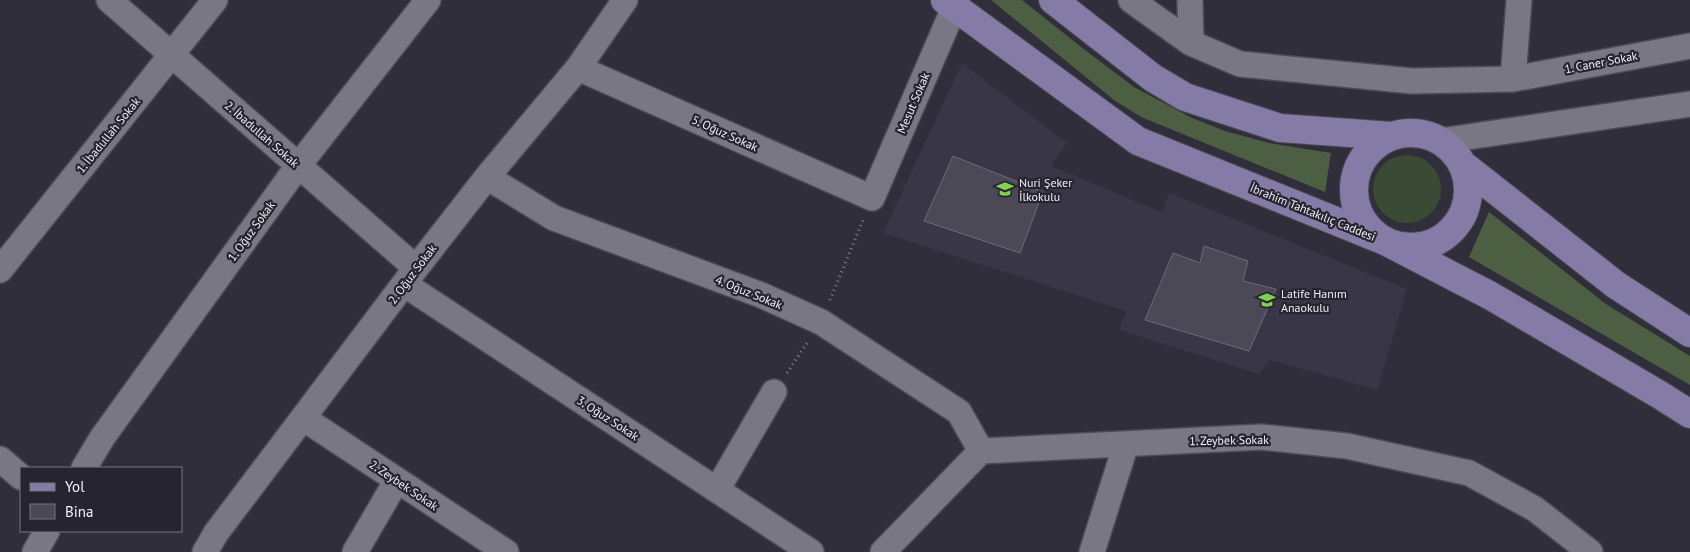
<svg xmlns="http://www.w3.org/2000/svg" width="1690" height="552" font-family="'PT Sans',sans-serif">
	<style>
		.built { fill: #393648 }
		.green { fill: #3b4a35 }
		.forest { fill: #4c5f43 }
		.building { fill: #4b4956; stroke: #6d6b79 }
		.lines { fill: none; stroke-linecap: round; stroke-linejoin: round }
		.minor-casing { stroke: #4c4a54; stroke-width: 28 }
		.primary-casing { stroke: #4c4a54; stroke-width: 30 }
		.path { stroke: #86858f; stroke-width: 3; stroke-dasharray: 1 4; stroke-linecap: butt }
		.minor { stroke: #7a7785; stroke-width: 25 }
		.primary { stroke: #857ba7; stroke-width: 28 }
		.labels { text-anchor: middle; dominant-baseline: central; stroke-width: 4.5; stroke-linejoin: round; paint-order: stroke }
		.street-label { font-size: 12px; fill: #f0eff7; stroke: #262430 }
		.poi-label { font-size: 12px; fill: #f0eff7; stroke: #262430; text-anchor: start }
	</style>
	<rect width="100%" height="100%" fill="#302e3a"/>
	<path class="built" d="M962,63L1067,143L1051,166L1162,212L1169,193L1407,289L1377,390L1270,360L1259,374L1119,330L1126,311L883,233Z"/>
	<path class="green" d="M1373 189a34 34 0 1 1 68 0a34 34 0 1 1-68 0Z"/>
	<path class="forest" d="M991,0H1022L1085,50L1134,87L1192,118L1225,131L1269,143L1331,153L1325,192L1141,117L1114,100Z
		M1489,212L1606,304L1690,356V385L1469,257Z"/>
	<path class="building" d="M953,156L1043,192L1020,253L924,221Z
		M1204,246L1248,261L1243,281L1276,289L1249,351L1145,320L1173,253L1200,263Z"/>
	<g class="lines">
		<g class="minor-casing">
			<path id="minor" d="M109,0L416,268
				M1131,0L1191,43L1240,64L1412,81L1513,79L1690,46
				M1190,0L1191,43
				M578,68L872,198L954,8
				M1513,79L1519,0
				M1440,141L1690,104
				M487,177L554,218L761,295L821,322L959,412L981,451
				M0,270L215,0
				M404,284L811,552
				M303,418L506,552
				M0,459L21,477
				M84,468L102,438L298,166L428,0
				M717,490L774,392
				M35,552L47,531
				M205,552L216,533L416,268L487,177L578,68L625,0
				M355,552L397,480
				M883,552L981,451L1261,437L1347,446L1469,473L1535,509L1590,552
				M1092,552L1126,444"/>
		</g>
		<g class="primary-casing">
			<path id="primary" d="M945,0L1138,141L1385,241L1491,296L1660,395L1690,414
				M1053,0L1153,78L1185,97L1280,128L1392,136
				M1354 190a57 57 0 1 1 114 0a57 57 0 1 1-114 0Z
				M1462,164L1616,285L1690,333"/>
		</g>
		<path class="path" d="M830,300L863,220
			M787,373L807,343"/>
		<use href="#minor" class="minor"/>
		<use href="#primary" class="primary"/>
	</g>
	<defs>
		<g id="school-bare" transform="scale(1.35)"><path d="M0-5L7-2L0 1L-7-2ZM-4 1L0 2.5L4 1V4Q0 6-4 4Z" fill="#80d052" stroke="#262430" stroke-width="2.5" paint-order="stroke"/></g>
	</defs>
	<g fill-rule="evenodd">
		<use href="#school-bare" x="1005" y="189"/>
		<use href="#school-bare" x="1267" y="300"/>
	</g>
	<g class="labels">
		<g class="street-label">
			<text transform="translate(1601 62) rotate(-11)">1. Caner Sokak</text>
			<text transform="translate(913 103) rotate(-67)">Mesut Sokak</text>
			<text transform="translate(725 133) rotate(24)">5. Oğuz Sokak</text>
			<text transform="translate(262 134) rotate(41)">2. İbadullah Sokak</text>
			<text transform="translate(108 135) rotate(-51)">1. İbadullah Sokak</text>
			<text transform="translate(1313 212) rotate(22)">İbrahim Tahtakılıç Caddesi</text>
			<text transform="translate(251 231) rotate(-54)">1. Oğuz Sokak</text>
			<text transform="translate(412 274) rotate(-53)">2. Oğuz Sokak</text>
			<text transform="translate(749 292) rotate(22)">4. Oğuz Sokak</text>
			<text transform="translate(608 418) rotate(33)">3. Oğuz Sokak</text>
			<text transform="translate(1229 440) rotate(-1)">1. Zeybek Sokak</text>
			<text transform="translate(404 485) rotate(34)">2. Zeybek Sokak</text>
		</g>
		<g class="poi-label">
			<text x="1019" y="182">Nuri Şeker<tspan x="1019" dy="14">İlkokulu</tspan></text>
			<text x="1281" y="293">Latife Hanım<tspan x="1281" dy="14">Anaokulu</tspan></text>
		</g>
	</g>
	<rect x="20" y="467" width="162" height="65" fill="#262430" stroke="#777580"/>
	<rect x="30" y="483" width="25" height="8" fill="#857ba7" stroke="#777580"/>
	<text x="65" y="492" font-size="15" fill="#f0eff7">Yol</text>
	<rect x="30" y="504" width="25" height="15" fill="#4b4956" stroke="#777580"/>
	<text x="65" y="517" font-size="15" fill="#f0eff7">Bina</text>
</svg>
